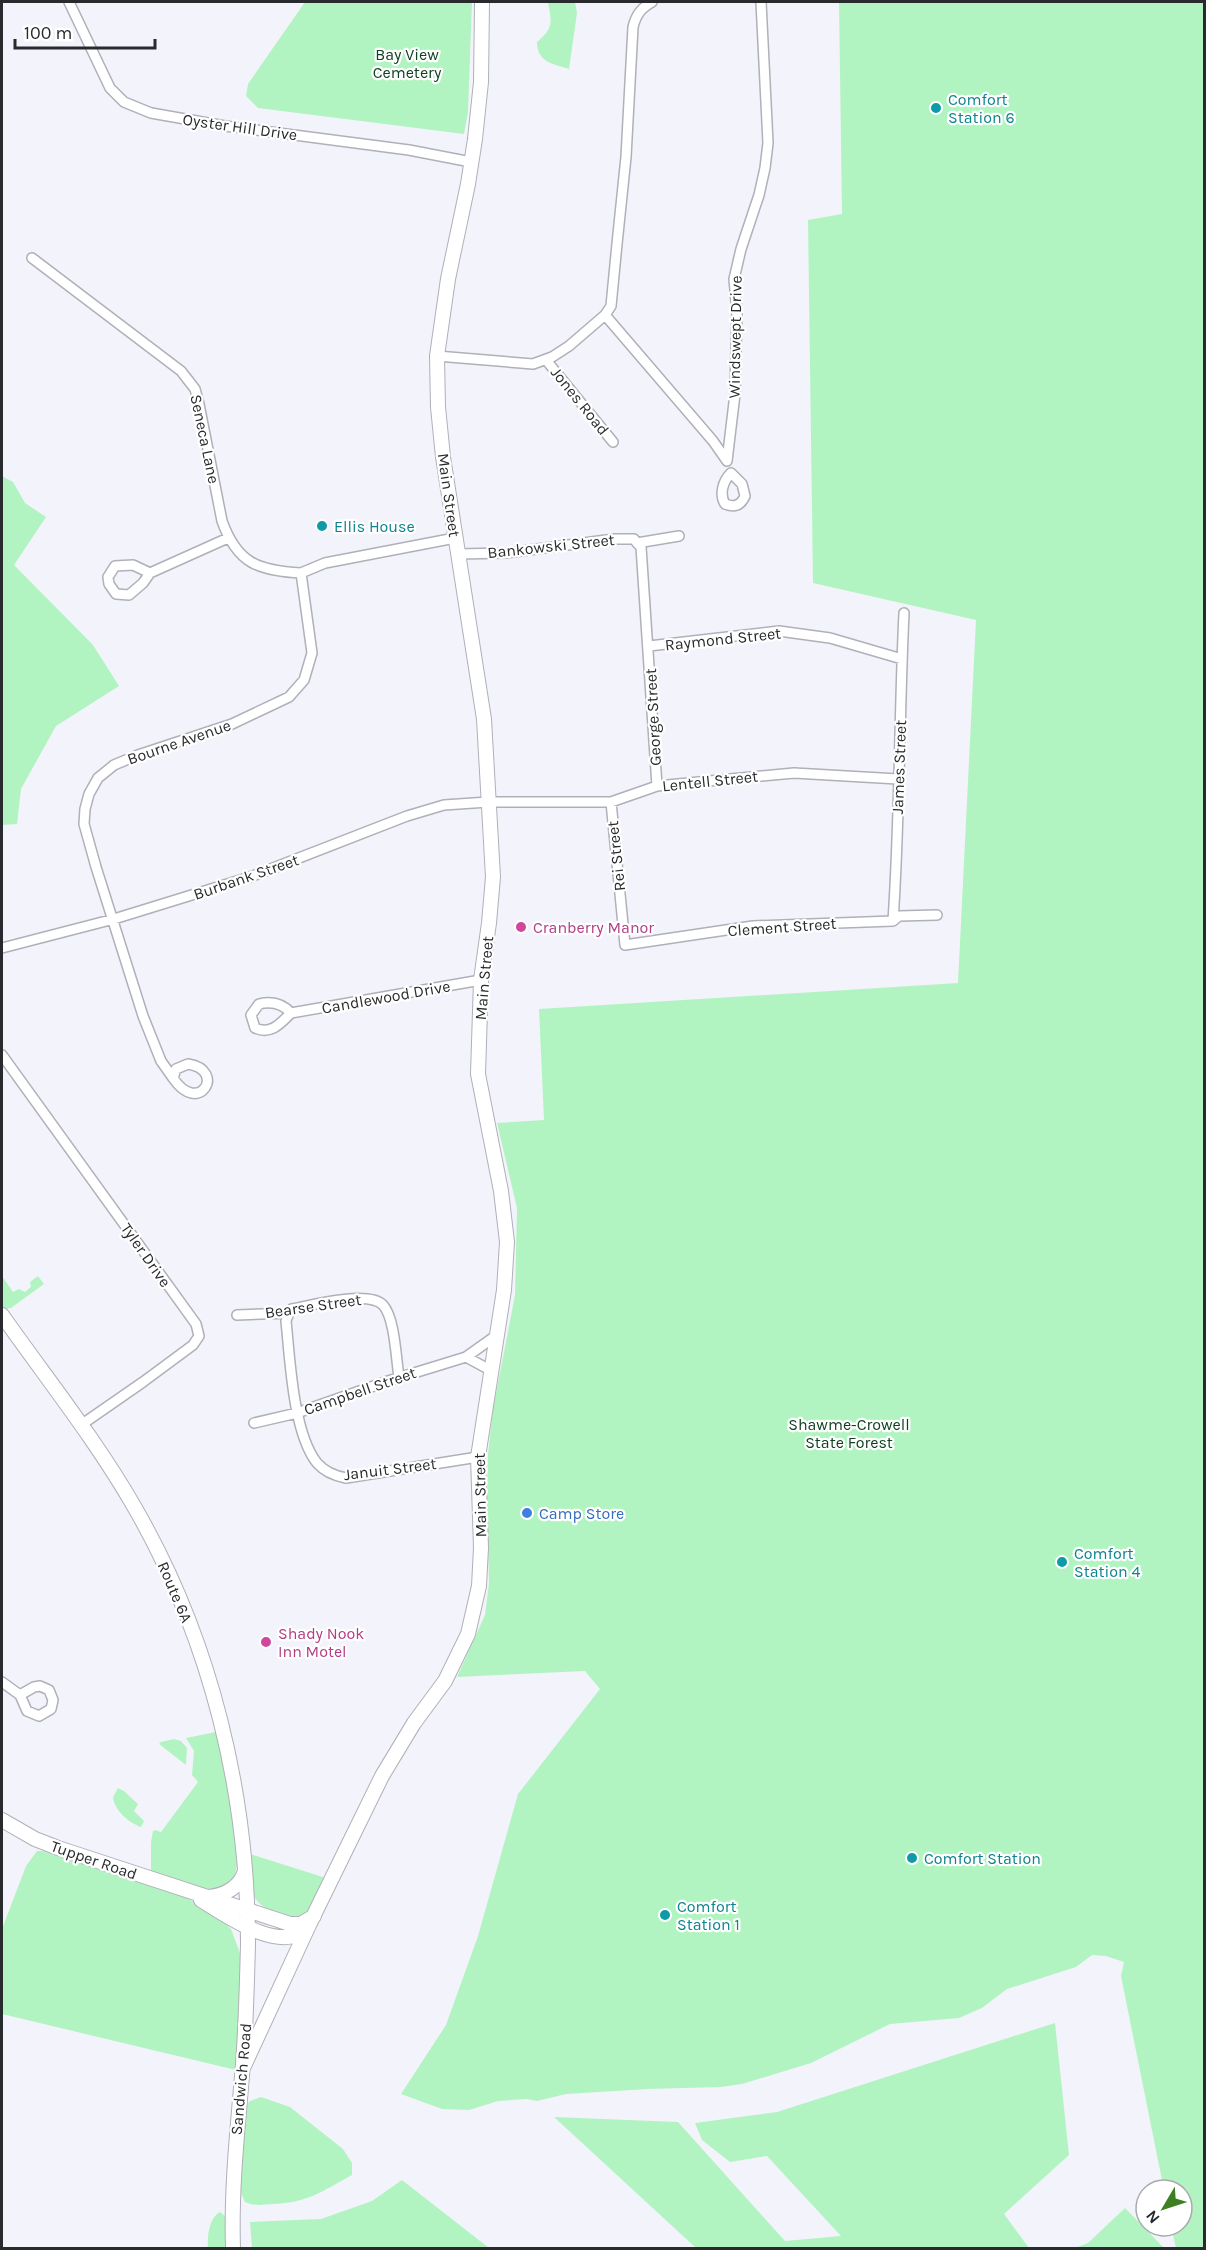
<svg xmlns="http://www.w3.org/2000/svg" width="1206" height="2250" font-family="Karla,sans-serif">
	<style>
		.green { fill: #b2f4c1 }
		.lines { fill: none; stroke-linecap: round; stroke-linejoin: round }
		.minor-casing { stroke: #afb0b8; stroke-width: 12 }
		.secondary-casing { stroke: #afb0b8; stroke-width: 16 }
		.minor { stroke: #fff; stroke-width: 9 }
		.secondary { stroke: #fff; stroke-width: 14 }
		.culture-dot { fill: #0f9aa8; stroke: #fff; stroke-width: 2 }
		.hotel-dot { fill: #d1479c; stroke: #fff; stroke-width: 2 }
		.shop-dot { fill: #3f7fe0; stroke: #fff; stroke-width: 2 }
		.labels { text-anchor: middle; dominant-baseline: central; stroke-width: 4.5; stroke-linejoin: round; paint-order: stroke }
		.park-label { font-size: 16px; fill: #0f4221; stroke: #fff }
		.culture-label { font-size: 16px; fill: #0d838f; stroke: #fff; text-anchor: start }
		.street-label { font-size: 16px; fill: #292a2d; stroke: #fff }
		.hotel-label { font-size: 16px; fill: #b23c85; stroke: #fff; text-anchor: start }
		.shop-label { font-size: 16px; fill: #366cbe; stroke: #fff; text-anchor: start }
	</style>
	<rect width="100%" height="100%" fill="#f3f3fc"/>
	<path class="green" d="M305,2H472L468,112L464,134L258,108L246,96L248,84Z
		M548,2H575L577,13L569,69C553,64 537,62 537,42C555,27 551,21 548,2Z
		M839,2H1204V2248H1176L1171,2226H1182V2190H1164L1121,1976L1124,1962L1106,1956L1092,1955L1076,1967L1007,1989L982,2008L959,2018L890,2024L811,2063L742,2084L721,2087L648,2089L566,2094L537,2101L526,2099L498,2101L469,2110L442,2109L401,2094L446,2025L478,1936L518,1794L600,1689L585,1671L457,1677L485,1615L489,1583L487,1497L488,1454L493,1409L515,1295L517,1208L497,1123L544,1120L539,1009L958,983L976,620L813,583L808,220L842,214Z
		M2,476L13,482L25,503L46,517L14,565L93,645L119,686L56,726L21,789L17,824L2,825Z
		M2,1276L13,1292L19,1289L25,1292L31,1287L30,1282L38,1276L44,1284L11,1308L4,1309L2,1306Z
		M216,1732C222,1758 245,1855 234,1876C230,1885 217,1891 208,1891C196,1891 163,1877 151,1874V1842L153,1831L156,1830L161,1832L198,1782L192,1775L194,1751L186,1738Z
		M174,1739L181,1741L187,1748L186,1765L159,1744L161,1742Z
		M118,1788L124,1791L138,1804L134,1811L144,1821L141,1827C129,1823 114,1810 113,1797Z
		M37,1851H42L187,1898L217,1916L231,1929L241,1956L236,2070L2,2014V1929L26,1866Z
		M250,1854L326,1878L307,1915L298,1920C249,1904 252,1904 250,1854Z
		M1055,2023L1069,2155L1004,2214L1029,2248H696L554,2117L678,2122L785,2241L841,2236L767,2156L730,2162L702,2140L695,2123L777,2112Z
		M261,2097L290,2107L343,2149L352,2163V2175C323,2191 307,2203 273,2204C263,2205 253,2206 245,2202L240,2191L246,2105L250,2101Z
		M402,2180L489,2248H252L250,2222L321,2219L372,2201Z
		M1125,2208L1164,2248H1075L1088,2243Z
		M220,2212L225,2216L226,2248H208C207,2236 209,2218 220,2212Z"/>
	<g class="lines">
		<g class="minor-casing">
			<path id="minor" d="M69,2L110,88L124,102L151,113L225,126L409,150L471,162
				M32,258L181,371L195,389L199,404L222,521C237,563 258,571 301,573
				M605,315L713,441L727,461L735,394L737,312L734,279L741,249L759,195L765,168L768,143L761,2
				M437,356L533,364L552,357L569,346L605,315L611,306L617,244L626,157L633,27C636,15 641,8 652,2
				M546,360L613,442
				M731,473L742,484L745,496C741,505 735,508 725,504C719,494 723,481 731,473Z
				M637,543L641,547L657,786
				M458,554L506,553L614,539H634L637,543L679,536
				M150,573L133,565L115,566L108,577L109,584L116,594L129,595L143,583L150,573L228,538
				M649,646L779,631L830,638L902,659
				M611,802L625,945L753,926L893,921L899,916L937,915
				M893,921C900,819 899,716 904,613
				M2,948L114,919L250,877L407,816L444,805L488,802H611L657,786L794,773L898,779
				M291,1013C282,1003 271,1001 259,1004L251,1015L255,1028C271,1035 280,1024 291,1013L481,980
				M2,1055L196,1324L199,1336L193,1345L143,1382L81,1425
				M188,1064C227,1070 199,1117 173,1078L176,1069Z
				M173,1078L161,1061L143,1016L96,867L84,824L85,809L89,794L98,778L114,765L138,755L232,724L289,697L304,680L312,653L301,573L325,563L455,538
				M289,1313L286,1321C290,1359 293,1433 317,1463C325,1472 335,1476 346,1478L478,1457
				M237,1315L289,1313L292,1309C312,1305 369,1290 383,1305C395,1318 396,1359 399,1377
				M466,1357L492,1371
				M254,1423L297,1413L388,1381L466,1357L497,1335
				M2,1682L20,1695
				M40,1686L49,1690L53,1700L51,1709L39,1716L27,1711L20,1695L34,1687Z"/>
		</g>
		<g class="secondary-casing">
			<path id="secondary" d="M2,1315C47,1379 96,1440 135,1508C211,1640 248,1793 248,1944C247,1984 246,2024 243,2064C238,2126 231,2186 233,2248
				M2,1820L35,1839L58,1848L290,1924H301L314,1916
				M209,1897C225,1895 240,1887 245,1871
				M201,1900C225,1915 283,1956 307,1927
				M243,2068L309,1925L382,1776L414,1723L445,1681L468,1634L479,1586L481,1548L478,1457L504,1290L507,1242L501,1191L478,1074L481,980L489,923L493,877L484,719L443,457L438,407L437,356L448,279L468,184L475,139L481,82L482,2"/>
		</g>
		<use href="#minor" class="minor"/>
		<use href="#secondary" class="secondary"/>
	</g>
	<g class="culture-dot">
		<circle cx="936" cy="108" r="6"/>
		<circle cx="322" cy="526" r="6"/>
		<circle cx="1062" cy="1562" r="6"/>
		<circle cx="912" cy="1858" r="6"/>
		<circle cx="665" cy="1915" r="6"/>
	</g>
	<g class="hotel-dot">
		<circle cx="521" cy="927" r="6"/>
		<circle cx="266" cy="1642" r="6"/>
	</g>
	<circle class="shop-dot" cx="527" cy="1513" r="6"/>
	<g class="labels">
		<g class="park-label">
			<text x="407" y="54">Bay View<tspan x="407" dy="18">Cemetery</tspan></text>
			<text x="849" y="1424">Shawme-Crowell<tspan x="849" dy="18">State Forest</tspan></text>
		</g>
		<g class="culture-label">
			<text x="948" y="99">Comfort<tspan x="948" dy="18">Station 6</tspan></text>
			<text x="334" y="526">Ellis House</text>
			<text x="1074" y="1553">Comfort<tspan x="1074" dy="18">Station 4</tspan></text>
			<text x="924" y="1858">Comfort Station</text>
			<text x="677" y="1906">Comfort<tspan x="677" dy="18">Station 1</tspan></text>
		</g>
		<g class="street-label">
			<text transform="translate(240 127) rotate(8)">Oyster Hill Drive</text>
			<text transform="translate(735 337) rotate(-89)">Windswept Drive</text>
			<text transform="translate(580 401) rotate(51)">Jones Road</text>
			<text transform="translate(205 439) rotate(78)">Seneca Lane</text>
			<text transform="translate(449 495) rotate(82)">Main Street</text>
			<text transform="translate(551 546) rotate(-6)">Bankowski Street</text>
			<text transform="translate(723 639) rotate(-6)">Raymond Street</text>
			<text transform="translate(653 717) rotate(-93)">George Street</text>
			<text transform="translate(179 742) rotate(-19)">Bourne Avenue</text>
			<text transform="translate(899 767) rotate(-88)">James Street</text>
			<text transform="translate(710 781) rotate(-6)">Lentell Street</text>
			<text transform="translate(616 856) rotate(-96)">Rei Street</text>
			<text transform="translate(246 877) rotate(-19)">Burbank Street</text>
			<text transform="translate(782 927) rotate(-4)">Clement Street</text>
			<text transform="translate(484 978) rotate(-85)">Main Street</text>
			<text transform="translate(386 997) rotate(-10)">Candlewood Drive</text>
			<text transform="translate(146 1255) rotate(55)">Tyler Drive</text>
			<text transform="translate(313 1306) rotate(-8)">Bearse Street</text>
			<text transform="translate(360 1391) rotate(-19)">Campbell Street</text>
			<text transform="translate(390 1469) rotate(-7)">Januit Street</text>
			<text transform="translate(480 1495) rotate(-91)">Main Street</text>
			<text transform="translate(175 1592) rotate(67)">Route 6A</text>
			<text transform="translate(94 1860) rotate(19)">Tupper Road</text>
			<text transform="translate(241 2079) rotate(-85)">Sandwich Road</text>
		</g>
		<g class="hotel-label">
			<text x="533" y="927">Cranberry Manor</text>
			<text x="278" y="1633">Shady Nook<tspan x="278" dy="18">Inn Motel</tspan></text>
		</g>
		<g class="shop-label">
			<text x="539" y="1513">Camp Store</text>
		</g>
	</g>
	<rect width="1206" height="2250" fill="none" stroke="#292a2d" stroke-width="6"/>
	<g transform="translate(1164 2208) rotate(231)"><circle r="28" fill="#ffffff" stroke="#a9aaab" stroke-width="1.5"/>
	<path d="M0-4.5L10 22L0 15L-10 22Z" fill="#3e8021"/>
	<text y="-9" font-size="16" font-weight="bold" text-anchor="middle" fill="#292a2d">N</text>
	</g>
	<path d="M15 39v9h140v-9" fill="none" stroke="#292a2d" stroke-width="3"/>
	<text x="24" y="39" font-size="18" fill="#292a2d" stroke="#ffffff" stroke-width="4.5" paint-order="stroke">100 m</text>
</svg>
